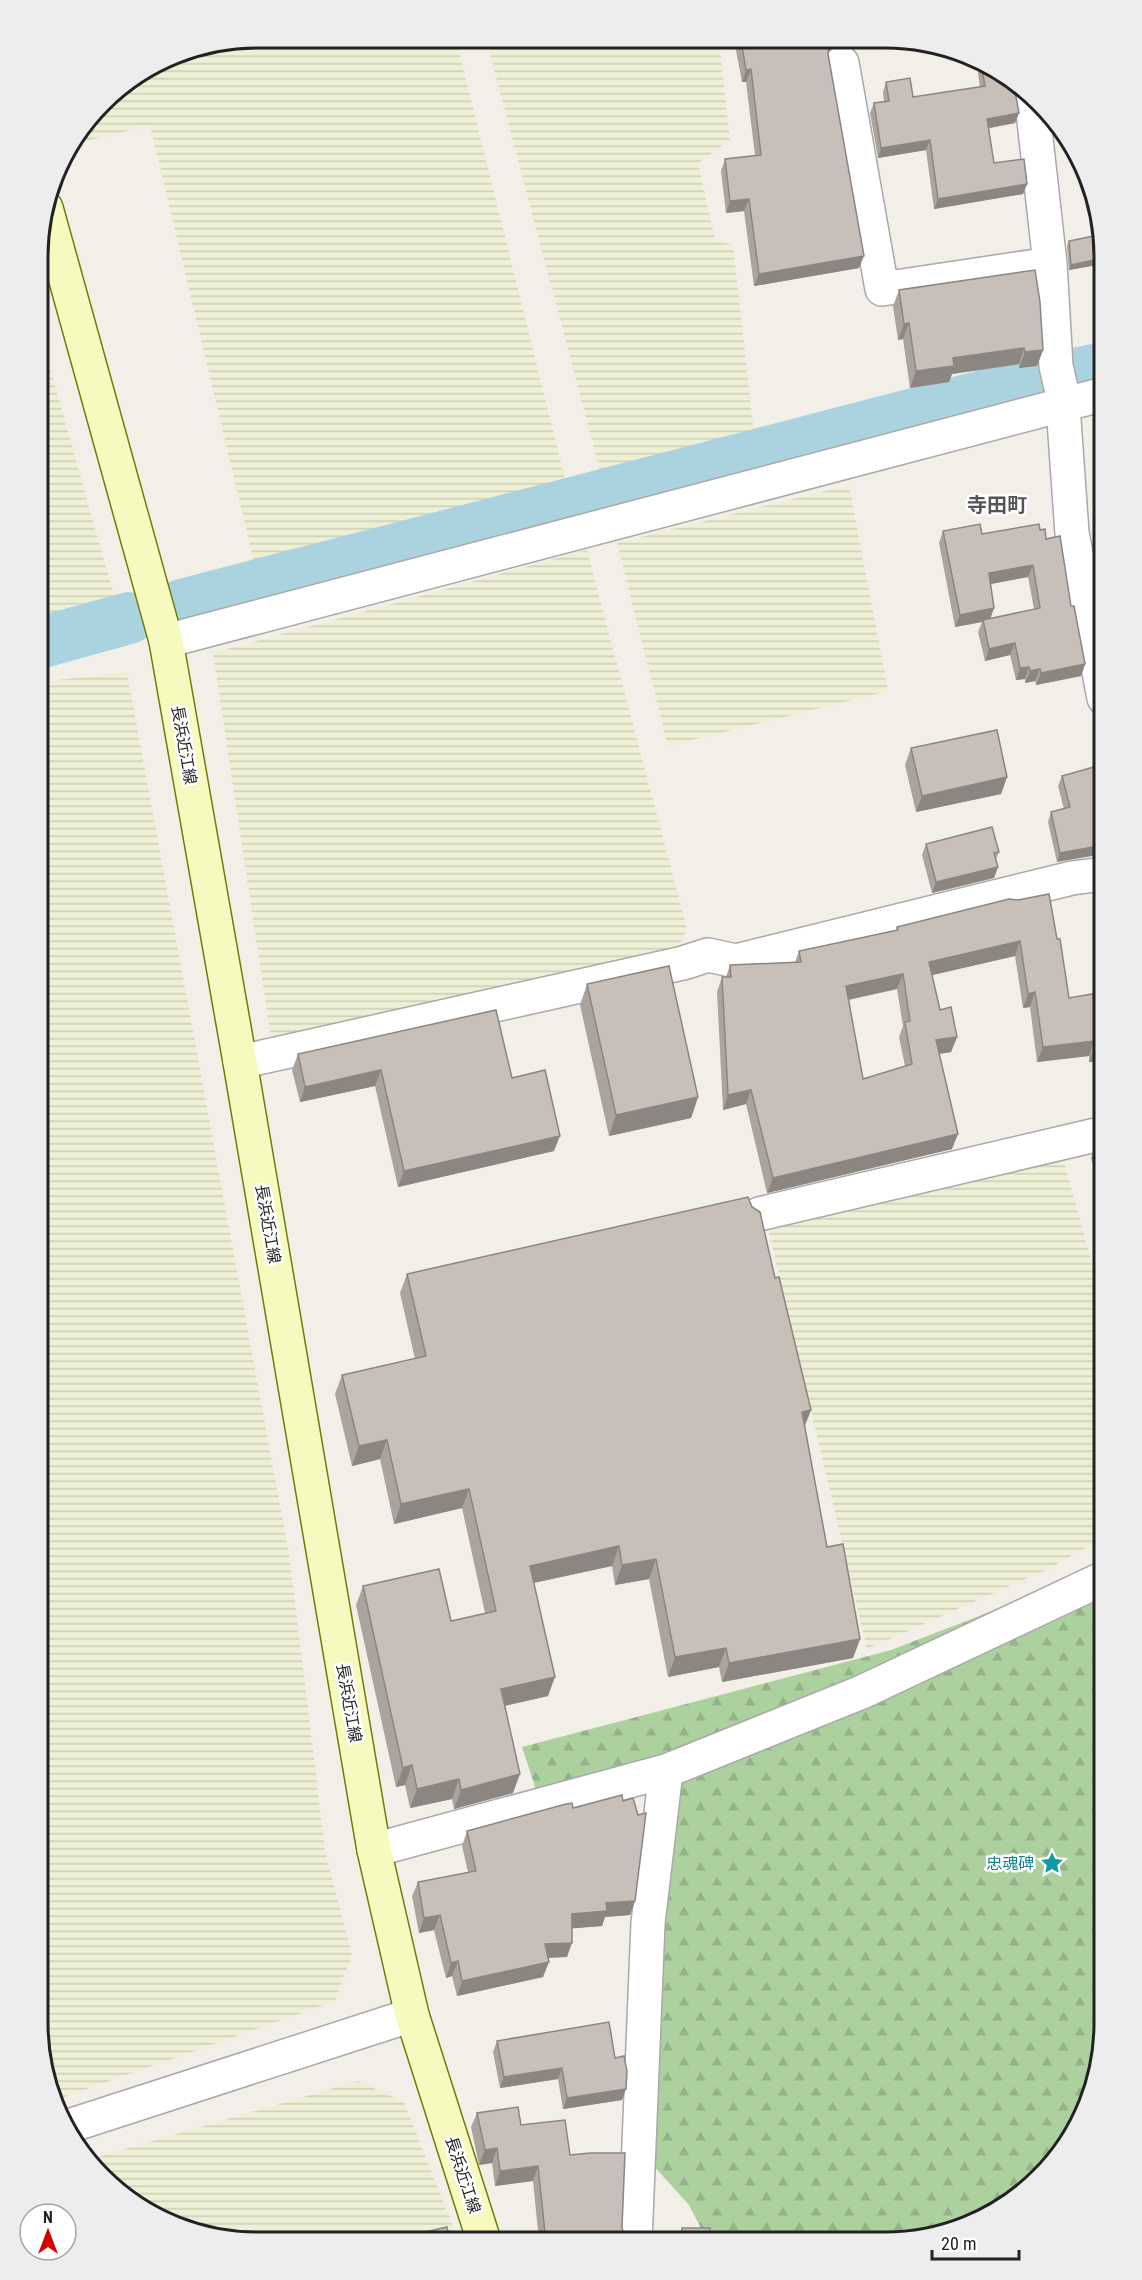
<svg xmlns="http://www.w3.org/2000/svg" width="1142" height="2280" font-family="'Roboto Condensed','Noto Sans JP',sans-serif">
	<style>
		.farmland { fill: url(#farmland-rules) }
		.forest { fill: url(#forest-firs) }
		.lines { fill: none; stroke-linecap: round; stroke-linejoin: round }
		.river { stroke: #aad3df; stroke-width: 52 }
		.minor-casing { stroke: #a9a9a9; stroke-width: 36 }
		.tertiary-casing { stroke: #a9a9a9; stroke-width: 36 }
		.secondary-casing { stroke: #707d05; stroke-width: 36 }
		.minor { stroke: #fff; stroke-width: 33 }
		.tertiary { stroke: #fff; stroke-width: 33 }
		.secondary { stroke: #f7fabf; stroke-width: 33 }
		.wall { fill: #aba49e; fill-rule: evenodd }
		.shaded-wall { fill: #8b8681 }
		.building { fill: #c7bfb8; stroke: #8b8681; stroke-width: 1.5; fill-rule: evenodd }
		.labels { text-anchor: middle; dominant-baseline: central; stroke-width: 5; stroke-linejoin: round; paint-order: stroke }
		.street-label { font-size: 16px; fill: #222; stroke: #fff }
		.culture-label { font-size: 16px; fill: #0d838f; stroke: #fff; text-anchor: end }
		.quarter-label { font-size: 20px; font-weight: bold; fill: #555; stroke: #fff }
		.rim { fill: none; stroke: #222; stroke-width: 3 }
	</style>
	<defs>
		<pattern id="farmland-rules" width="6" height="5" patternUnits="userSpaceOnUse" patternTransform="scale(1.5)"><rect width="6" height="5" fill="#eef0d5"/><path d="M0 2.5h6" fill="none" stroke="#ccceb7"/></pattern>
		<pattern id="forest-firs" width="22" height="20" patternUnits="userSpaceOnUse" patternTransform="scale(1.5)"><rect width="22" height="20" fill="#add19e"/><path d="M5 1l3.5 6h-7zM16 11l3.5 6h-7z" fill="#95b388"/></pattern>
	</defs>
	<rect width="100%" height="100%" fill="#f2efe9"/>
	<path class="farmland" d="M257,38L456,39L568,491L257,574L150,125L71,145L112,92L173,54Z
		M486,39L719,40L730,140L698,163L715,240L733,245L755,443L602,478Z
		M39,329L115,599L39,624Z
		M849,485L888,691L668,746L617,543Z
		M587,550L687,929L677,951L271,1038L213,653Z
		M127,672L290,1560L325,1851L352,1955L335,2001L53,2101L49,2093L38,2023L39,682Z
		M1061,1151L1104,1307V1538L1048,1569L867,1649L767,1223Z
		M358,2081L404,2102L456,2234L428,2241H228L173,2226L113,2188L88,2160Z"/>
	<path class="forest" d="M1104,1568V2038L1088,2107L1059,2157L1007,2205L955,2231L885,2242H708L689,2205L652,2164L649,2058L677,1753L536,1790L522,1747L891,1650Z"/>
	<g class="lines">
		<path class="river" d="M182,605L1033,383L1104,368
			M39,643L129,618"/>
		<g class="minor-casing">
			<path id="minor" d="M842,63L882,289L1050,264
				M1031,94L1050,264L1056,366L1062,392L1072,533L1104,698
				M240,1062L683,963L708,955L736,961L1072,878L1104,874
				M759,1214L1104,1133
				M374,1850L666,1771L862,1692L1104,1578
				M635,2242L648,1923L666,1771"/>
		</g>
		<g class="tertiary-casing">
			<path id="tertiary" d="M166,641L1104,394
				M66,2127L412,2015"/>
		</g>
		<g class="secondary-casing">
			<path id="secondary" d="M46,208L166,641L240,1062L374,1850L412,2015L484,2241"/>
		</g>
		<use href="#minor" class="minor"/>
		<use href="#tertiary" class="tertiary"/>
		<use href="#secondary" class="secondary"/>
	</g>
	<path class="wall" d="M734,40L835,41L833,47L828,52L859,268L754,286L744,211L726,213L721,171L725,159L755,155L746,82H742Z
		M981,63L1019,113L1015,123L989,128L994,163L1027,184L1023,194L934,209L926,150L878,158L870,113L874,103L884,102L883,92L886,82L913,97L980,87L978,73Z
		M1069,241L1097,265L1069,270L1067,246Z
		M899,290L1043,350L1037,366L1019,368V364L952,374L949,382L910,388L903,339L898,340L893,306Z
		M1040,530L1046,539L1071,606L1085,664L1081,676L1036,685L1035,681L1025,683V679L1016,680L1010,655L985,661L978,632L982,622L955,627L939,543L943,531L982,534ZM1028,577L1034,609L991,618V584Z
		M911,748L1007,777L1001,794L916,812L905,765Z
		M1104,764L1057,862L1048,822L1051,812L1064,809L1058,786L1062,776Z
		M926,844L999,852L996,859L998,867L994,878L932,893L922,855Z
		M897,927L1057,939L1069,998L1104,992V1068L1103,1061L1089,1062V1056L1037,1062L1030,1007L1023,1008L1015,956L932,975L940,1010L957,1037L951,1052L939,1054L952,1149L767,1193L746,1104L723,1110L717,992L722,977H726L730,965L795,962L799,951L896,930ZM897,989L903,1026L899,1037L905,1066L863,1079L849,1000Z
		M587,984L698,1097L691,1118L609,1136L580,1005Z
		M298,1054L512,1078L554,1151L398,1187L375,1086L300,1102L292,1070Z
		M1104,1141V1185L1099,1186L1091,1158L1097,1143Z
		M407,1274L775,1278L811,1410L805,1426L827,1547L860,1639L853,1658L722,1682L719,1667L668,1677L649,1579L615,1585L612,1566L534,1583L548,1696L505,1706L513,1793L454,1809L452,1799L410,1808L405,1785L396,1787L356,1605L363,1586L451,1621L485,1613L462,1508L394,1524L380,1459L352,1466L335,1394L342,1375L415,1359L400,1293Z
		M573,1808L635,1901L630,1915L605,1917L602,1926L572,1928L567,1957L548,1958L543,1977L457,1996L452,1976L446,1978L434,1930L419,1933L412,1896L418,1882L468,1872L462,1846L467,1831Z
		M609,2022L622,2100L563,2109L558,2079L500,2088L493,2052L497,2041Z
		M477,2113L521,2125L570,2155L622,2227L624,2237L629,2242L539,2241L533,2181L495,2186L492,2163L479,2165L471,2127Z
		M682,2228L710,2242H677Z
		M416,2234L450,2241H414Z"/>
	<path class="shaded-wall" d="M832,41H835L833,47L825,56L829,44Z
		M751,69L746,82H742L746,70Z
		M1019,113L1015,123L984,129L987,119Z
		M930,140L926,150L878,158L881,148Z
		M1027,184L1023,194L934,209L938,199Z
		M749,199L744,211L726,213L730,201Z
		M864,256L859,268L754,286L759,274Z
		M1099,259L1097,265L1069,270L1071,265Z
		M909,323L903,339L898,340L904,324Z
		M1024,348L1019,364L952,374L949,382L910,388L916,371L953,358Z
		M1043,350L1037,366L1019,368L1025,352Z
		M1033,565L1028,577L985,585L989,573Z
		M994,608L990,620H983L982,622L955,627L960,615Z
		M1015,643L1010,655L985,661L989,649Z
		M1085,664L1081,676L1036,685L1041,673Z
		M1029,667L1025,679L1016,680L1020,668Z
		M1040,669L1035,681L1025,683L1030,671Z
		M1007,777L1001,794L916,812L922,796Z
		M1104,845V854L1057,862L1060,853Z
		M998,867L994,878L932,893L936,882Z
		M1020,941L1015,956L924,977L929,962Z
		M903,974L897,989L841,1001L846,986Z
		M1035,992L1030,1007L1023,1008L1028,994Z
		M957,1037L951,1052L931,1055L936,1040Z
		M1094,1041L1089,1056L1037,1062L1043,1047Z
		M1104,1046V1057L1103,1061L1089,1062L1095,1047Z
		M381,1070L375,1086L300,1102L305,1087Z
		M751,1090L746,1104L723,1110L728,1095Z
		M698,1097L691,1118L609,1136L616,1115Z
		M958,1134L952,1149L767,1193L773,1178Z
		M560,1136L554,1151L398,1187L404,1171Z
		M1104,1171V1185L1099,1186Z
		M811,1410L803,1429L802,1412Z
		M387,1440L380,1459L352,1466L359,1446Z
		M469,1489L462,1508L394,1524L401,1504Z
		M619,1546L612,1566L523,1585L530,1566Z
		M656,1559L649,1579L615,1585L622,1565Z
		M860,1639L853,1658L722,1682L729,1663Z
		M726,1648L719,1667L668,1677L675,1657Z
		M555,1677L548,1696L494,1708L501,1689Z
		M412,1765L405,1785L396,1787L403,1768Z
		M520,1774L513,1793L454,1809L461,1790Z
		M459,1779L452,1799L410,1808L417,1789Z
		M635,1901L630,1915L605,1917L602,1926L566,1929L572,1914L606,1903Z
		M440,1915L434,1930L419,1933L424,1918Z
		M572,1943L567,1957L539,1958L545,1944Z
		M458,1961L452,1976L446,1978L451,1963Z
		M549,1962L543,1977L457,1996L462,1981Z
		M562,2068L558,2079L500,2088L504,2077Z
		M626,2089L622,2100L563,2109L567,2098Z
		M497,2148L492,2163L479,2165L485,2150Z
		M538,2166L533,2181L495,2186L500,2171Z"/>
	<path class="building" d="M741,40L832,41L829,44L828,54L864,256L759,274L749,199L730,201L725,159L761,155L751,69L746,70Z
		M981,63H986L1013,81L1019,113L987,119L994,163L1024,159L1027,184L938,199L930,140L881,148L874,103L889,101L886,82L910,78L913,97L985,86Z
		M1094,236L1099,259L1071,265L1069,241Z
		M1035,270L1040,302L1043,350L1025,352L1024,348L953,358L954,366L916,371L909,323L904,324L899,290Z
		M980,524L982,534L1039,524L1040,530L1045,529L1046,539L1060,536L1071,606H1074L1085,664L1041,673L1040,669L1030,671L1029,667L1020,668L1015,643L989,649L983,620L1040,608L1033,565L989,573L994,608L960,615L943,531Z
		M997,730L1007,777L922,796L911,748Z
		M1104,764V845L1060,853L1051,812L1070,807L1062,776Z
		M992,827L999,852L994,853L998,867L936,882L926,844Z
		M1049,894L1057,939H1060L1069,998L1104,992V1046L1095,1047L1094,1041L1043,1047L1035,992L1028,994L1020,941L929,962L940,1010L951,1007L957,1037L936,1040L958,1134L773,1178L751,1090L728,1095L722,977H731L730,965L801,962L799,951L898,930L897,927L1009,899L1018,900ZM903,974L910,1021L905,1022L912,1064L863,1079L846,986Z
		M669,966L698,1097L616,1115L587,984Z
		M496,1010L512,1078L545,1070L560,1136L404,1171L381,1070L305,1087L298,1054Z
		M1104,1141V1171L1097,1143Z
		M748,1197L752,1207L760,1212L775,1278L779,1277L811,1410L802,1412L827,1547L843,1544L860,1639L729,1663L726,1648L675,1657L656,1559L622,1565L619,1546L530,1566L555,1677L501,1689L520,1774L461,1790L459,1779L417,1789L412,1765L403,1768L363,1586L439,1569L451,1621L496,1611L469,1489L401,1504L387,1440L359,1446L342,1375L426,1356L407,1274Z
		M622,1795L623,1801L633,1798L638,1815L646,1813L635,1901L606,1903L607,1911L572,1914V1943L545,1944L549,1962L462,1981L458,1961L451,1963L440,1915L424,1918L418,1882L476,1871L467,1831L566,1804L572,1803L573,1808Z
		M609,2022L615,2058L624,2056L627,2071L626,2089L567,2098L562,2068L504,2077L497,2041Z
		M518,2107L521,2125L565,2120L570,2155L590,2153H625L622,2227L624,2237L629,2242H546L538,2166L500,2171L497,2148L485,2150L477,2113Z
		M447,2227L450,2241H418L416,2234Z
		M682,2228H710V2242H682Z"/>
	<defs>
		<g id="sight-bare" transform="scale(1.8)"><path d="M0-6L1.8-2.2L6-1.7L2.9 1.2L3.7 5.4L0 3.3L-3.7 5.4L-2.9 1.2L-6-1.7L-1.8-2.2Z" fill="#0f9aa8" stroke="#fff" stroke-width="2.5" paint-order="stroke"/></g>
	</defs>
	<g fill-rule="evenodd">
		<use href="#sight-bare" x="1052" y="1863"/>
	</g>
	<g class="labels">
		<g class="street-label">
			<text transform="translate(184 745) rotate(80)">長浜近江線</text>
			<text transform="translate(268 1224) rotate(80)">長浜近江線</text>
			<text transform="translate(349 1703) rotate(80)">長浜近江線</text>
			<text transform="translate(463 2175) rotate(72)">長浜近江線</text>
		</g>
		<g class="culture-label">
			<text x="1034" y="1863">忠魂碑</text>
		</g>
		<g class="quarter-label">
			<text x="997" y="505">寺田町</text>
		</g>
	</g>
	<path d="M0 0H1142V2280H0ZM257 48H885A209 209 0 0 1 1094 257V2023A209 209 0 0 1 885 2232H257A209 209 0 0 1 48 2023V257A209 209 0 0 1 257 48Z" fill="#ededed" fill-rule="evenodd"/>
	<path class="rim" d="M257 48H885A209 209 0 0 1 1094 257V2023A209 209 0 0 1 885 2232H257A209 209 0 0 1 48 2023V257A209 209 0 0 1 257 48Z"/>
	<g transform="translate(48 2232)"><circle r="28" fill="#ffffff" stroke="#a7a7a7" stroke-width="1.5"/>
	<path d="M0-4.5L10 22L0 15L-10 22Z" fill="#d40000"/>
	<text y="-9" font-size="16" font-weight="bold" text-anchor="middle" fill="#222222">N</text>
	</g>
	<path d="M932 2250v9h87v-9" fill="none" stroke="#222222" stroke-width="3"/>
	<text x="941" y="2250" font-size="18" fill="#222222" stroke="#ffffff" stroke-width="4.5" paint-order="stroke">20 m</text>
</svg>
